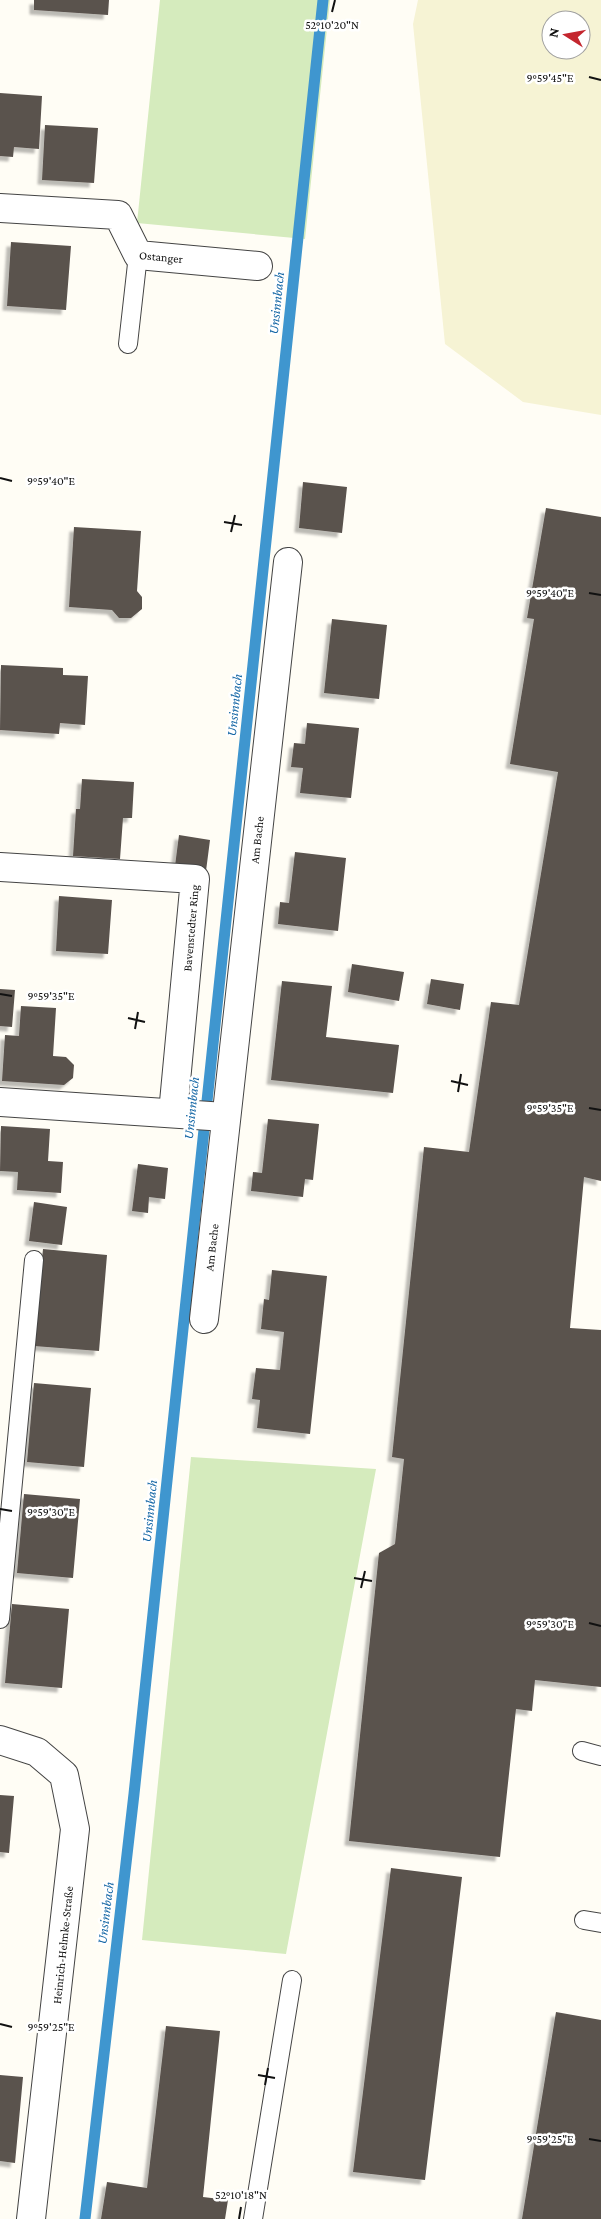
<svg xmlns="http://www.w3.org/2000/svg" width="601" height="2219" font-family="'Crimson Pro',serif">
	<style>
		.farmland { fill: #f6f3d4; fill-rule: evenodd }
		.green { fill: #d5ebbd }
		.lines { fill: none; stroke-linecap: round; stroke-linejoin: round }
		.stream { stroke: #3f96cf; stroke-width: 11 }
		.building { fill: #5a524d; filter: url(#shadow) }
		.lane-casing { stroke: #444; stroke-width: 20 }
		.street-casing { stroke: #444; stroke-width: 30 }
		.lane { stroke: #fff; stroke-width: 18 }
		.street { stroke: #fff; stroke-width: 28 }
		.ticks { fill: none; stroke: #111; stroke-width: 2 }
		.labels { text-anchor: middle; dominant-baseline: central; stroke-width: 5; stroke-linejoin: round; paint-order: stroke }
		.street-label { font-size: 12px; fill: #111; stroke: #fff }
		.water-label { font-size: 14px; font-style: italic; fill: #1768a6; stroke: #fff }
		.ticks-label { font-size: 12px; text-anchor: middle; fill: #111; stroke: #fff; stroke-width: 5; stroke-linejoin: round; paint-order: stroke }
	</style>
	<defs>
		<filter id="shadow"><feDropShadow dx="-4.5" dy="4.5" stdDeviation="1" flood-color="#0004"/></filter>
	</defs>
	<rect width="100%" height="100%" fill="#fffdf5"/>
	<path class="farmland" d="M418,0H601V415L523,402L445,344L413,24ZM551,20H581V50H551Z"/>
	<path class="green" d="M160,0H330L305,239L137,223Z
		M191,1457L376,1469L286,1954L142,1940Z"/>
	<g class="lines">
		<path class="stream" d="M85,2219L134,1794L323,0"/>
	</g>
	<path class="building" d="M34,0H109L108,15L34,10Z
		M0,93L42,96L39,149L14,147L13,157L0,156Z
		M45,125L98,128L94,183L42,180Z
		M11,242L71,246L66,310L7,306Z
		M303,482L347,487L342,533L299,528Z
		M546,508L601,517V1181L584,1177L570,1328L601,1330V1687L535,1680L532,1711L516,1709L500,1857L349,1841L379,1553L395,1544L404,1459L392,1457L424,1147L469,1152L491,1002L519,1005L558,772L510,764L534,619L527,618Z
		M74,527L141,531L137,591L142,597V609L131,618H119L112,610L69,607Z
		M332,619L387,625L379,699L324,693Z
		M1,665L63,668V675L88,676L85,725L60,723L59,734L0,730Z
		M307,723L359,728L351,798L300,793L303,768L291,767L294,743L305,744Z
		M82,779L134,782L132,818H123L120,859L73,856L76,809H80Z
		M179,835L210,840L206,871L175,866Z
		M295,852L346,858L338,931L278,924L280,902L289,903Z
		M59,896L112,900L108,954L56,951Z
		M352,964L404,972L399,1001L348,992Z
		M431,979L464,984L460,1010L427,1004Z
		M282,981L332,986L326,1037L399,1045L393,1093L271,1080Z
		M0,989L15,990L12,1027L0,1026Z
		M21,1006L56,1008L53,1056L66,1057L74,1065L73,1078L64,1085L2,1081L5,1035L19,1036Z
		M268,1119L319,1124L313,1180L305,1179L303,1197L251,1191L253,1172L262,1173Z
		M1,1126L50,1129L48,1161L63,1162L61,1193L17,1190L18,1172L0,1171Z
		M138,1164L168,1168L165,1199L149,1197L148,1213L132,1211Z
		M34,1202L67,1207L62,1245L29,1241Z
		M43,1249L107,1255L99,1351L34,1346Z
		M272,1270L327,1276L310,1434L257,1428L260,1400L252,1399L256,1368L280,1370L284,1332L261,1329L264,1299L269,1300Z
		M34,1383L91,1388L84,1467L27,1462Z
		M24,1494L80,1499L73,1578L17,1573Z
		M12,1604L69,1609L62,1688L5,1683Z
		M0,1795L14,1796L9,1853L0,1852Z
		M391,1868L462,1877L425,2180L353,2172Z
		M556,2012L601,2020V2219H522Z
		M166,2026L220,2031L203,2197L228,2200L225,2219H101L107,2182L147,2188Z
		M0,2075L23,2077L15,2163L0,2161Z"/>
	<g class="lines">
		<g class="lane-casing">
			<path id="lane" d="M128,344L138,255
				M0,1619L34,1260
				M582,1751L601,1756
				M584,1920L601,1923
				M253,2219L292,1980"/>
		</g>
		<g class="street-casing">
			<g id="street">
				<path id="s1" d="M0,208L118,215L138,255L258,266"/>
				<path d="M0,867L195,879L173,1113"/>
				<path d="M0,1102L225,1117"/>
				<path id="s2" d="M204,1319L288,562"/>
				<path d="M0,1740L37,1752L64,1775L75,1829L31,2219"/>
			</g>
		</g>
		<use href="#lane" class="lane"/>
		<use href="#street" class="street"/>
	</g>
	<path class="ticks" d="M332,12L335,0M589,77L601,80M0,478L12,481M224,522L242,525M231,532L235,515M589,593L601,595M0,994L12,996M128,1018L145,1022M135,1029L138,1012M451,1081L468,1085M458,1092L461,1074M589,1108L601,1110M0,1509L12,1511M354,1578L372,1581M361,1588L365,1571M589,1623L601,1626M0,2024L12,2027M258,2075L275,2078M265,2085L268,2068M589,2139L601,2141M239,2219L241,2207"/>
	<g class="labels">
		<g class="street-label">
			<text stroke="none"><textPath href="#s1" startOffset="186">Ostanger</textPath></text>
			<text stroke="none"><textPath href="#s2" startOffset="482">Am Bache</textPath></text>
			<text transform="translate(191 928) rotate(-85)">Bavenstedter Ring</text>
			<text stroke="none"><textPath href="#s2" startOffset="72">Am Bache</textPath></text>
			<text transform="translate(63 1945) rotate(-84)">Heinrich-Helmke-Straße</text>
		</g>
		<g class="water-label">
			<text transform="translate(276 303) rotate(-84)">Unsinnbach</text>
			<text transform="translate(234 705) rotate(-84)">Unsinnbach</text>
			<text transform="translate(191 1108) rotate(-84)">Unsinnbach</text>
			<text transform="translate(149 1511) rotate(-84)">Unsinnbach</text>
			<text transform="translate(105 1913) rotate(-83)">Unsinnbach</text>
		</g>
	</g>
	<g class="ticks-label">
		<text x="332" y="29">52°10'20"N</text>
		<text x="550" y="82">9°59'45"E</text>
		<text x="51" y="485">9°59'40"E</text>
		<text x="550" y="597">9°59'40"E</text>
		<text x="51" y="1000">9°59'35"E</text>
		<text x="550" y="1112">9°59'35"E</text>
		<text x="51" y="1516">9°59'30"E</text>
		<text x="550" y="1628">9°59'30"E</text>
		<text x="51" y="2031">9°59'25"E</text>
		<text x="550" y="2143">9°59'25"E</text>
		<text x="241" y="2199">52°10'18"N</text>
	</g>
	<g transform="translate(566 35) rotate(281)"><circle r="24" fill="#ffffff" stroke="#a0a0a0"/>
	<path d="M0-4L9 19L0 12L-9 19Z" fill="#c4262e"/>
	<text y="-8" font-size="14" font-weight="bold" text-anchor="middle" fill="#111111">N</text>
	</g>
</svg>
